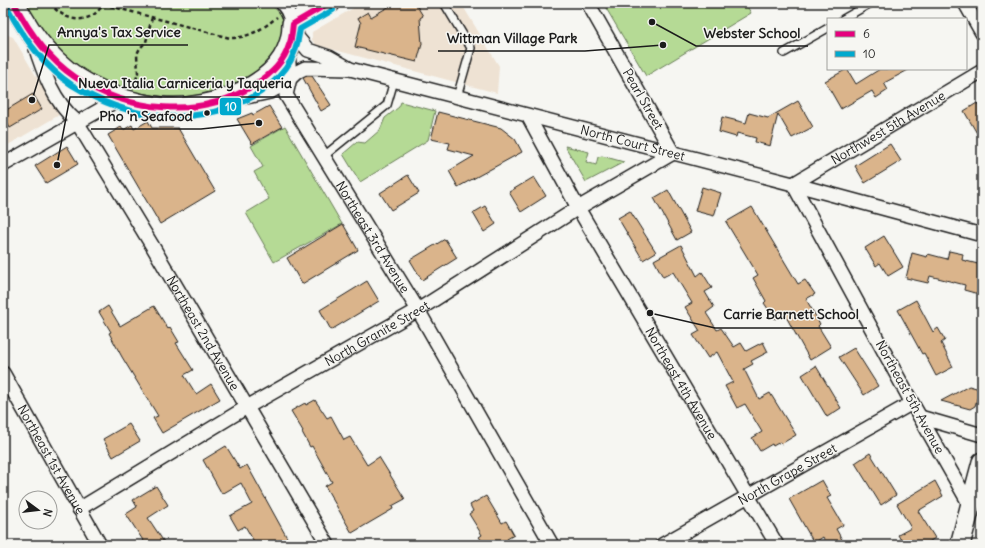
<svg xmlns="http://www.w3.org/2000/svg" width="985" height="548" font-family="Delius,sans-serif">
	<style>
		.built { fill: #eee2d3 }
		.green { fill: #b5da95; stroke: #687b58 }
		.building { fill: #dab48b; stroke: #1c1c1c }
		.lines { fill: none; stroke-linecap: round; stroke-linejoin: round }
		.service-casing { stroke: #1c1c1c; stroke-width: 10 }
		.minor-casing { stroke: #1c1c1c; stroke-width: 16 }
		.secondary-casing { stroke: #1c1c1c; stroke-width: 22 }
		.primary-casing { stroke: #1c1c1c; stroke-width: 24 }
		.path { stroke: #1c1c1c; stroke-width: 2.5; stroke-dasharray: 4 3; stroke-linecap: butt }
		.service { stroke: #f6f6f2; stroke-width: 7 }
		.minor { stroke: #f6f6f2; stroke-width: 13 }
		.secondary { stroke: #f6f6f2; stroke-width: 19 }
		.primary { stroke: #f6f6f2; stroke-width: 21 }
		.bus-1-casing { stroke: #f6f6f2; stroke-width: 9 }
		.bus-2-casing { stroke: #f6f6f2; stroke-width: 9 }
		.bus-1 { stroke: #e5007d; stroke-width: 6 }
		.bus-2 { stroke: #00a9ce; stroke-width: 6 }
		.bus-dot { fill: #1c1c1c; stroke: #f6f6f2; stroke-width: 1.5 }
		.labels { text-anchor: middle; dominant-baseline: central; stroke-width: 3; stroke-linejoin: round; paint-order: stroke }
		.street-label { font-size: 13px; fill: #1c1c1c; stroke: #f6f6f2 }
		.leader { fill: none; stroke: #1c1c1c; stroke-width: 1.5 }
		.callout-dot { fill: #1c1c1c; stroke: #f6f6f2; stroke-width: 1.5 }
		.callout-label { font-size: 14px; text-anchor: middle; font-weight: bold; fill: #1c1c1c; stroke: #f6f6f2; stroke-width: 3; stroke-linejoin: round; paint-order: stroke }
		.line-badge { stroke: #f6f6f2; stroke-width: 1.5 }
		.badge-label { font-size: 11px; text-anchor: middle; font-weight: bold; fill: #fff }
	</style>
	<rect width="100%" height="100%" fill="#f6f6f2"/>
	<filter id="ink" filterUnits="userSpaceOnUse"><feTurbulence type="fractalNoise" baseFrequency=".025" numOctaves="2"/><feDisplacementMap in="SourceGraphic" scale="8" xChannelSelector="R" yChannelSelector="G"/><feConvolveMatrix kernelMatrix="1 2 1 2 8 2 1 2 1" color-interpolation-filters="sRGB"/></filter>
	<g filter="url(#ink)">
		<path class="built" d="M362,3H461L499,66L497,93L316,45L312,40V32Z
			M8,35L13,37L59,115L3,148V38Z"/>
		<path class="green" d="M23,3H268C292,19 285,34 273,54C270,60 266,69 262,72C258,75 252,77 248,79C227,89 205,96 181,97C145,98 103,85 73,64C51,49 38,25 23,3Z
			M603,3H745L751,13L646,76Z
			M401,102L435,111L428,140L360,182L343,154L357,142L365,143L380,130L385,118L399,107Z
			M285,126L342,224L274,262L246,213L269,199L254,172L263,167L251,146Z
			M565,146L589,152L586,162L596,165L598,157L602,156L624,162L586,182Z"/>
		<path class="building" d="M388,3H415L423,16L420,18L422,44L417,62L355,47L361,23L358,18L368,12L371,17L390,6Z
			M847,69L856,84L880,69H910L884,83L888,90L876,98L872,91L841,109L825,81Z
			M307,76H312L331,105L321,111L303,78Z
			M33,94L42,109L10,128L3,116V112Z
			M798,101L813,127L792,138L778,114L770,146L755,142L756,138L737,133L736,137L719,132L722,117L746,123L749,113L768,118Z
			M977,103L982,111V142L964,111Z
			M269,106L282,127L252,144L237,119L252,113L253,115Z
			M438,112L501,128L515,139L522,152L458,187L449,171L474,156L448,149L450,143L431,139Z
			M148,121L152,128H178L215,191L160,224L108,135L121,127L123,130L132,125L134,129Z
			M890,144L901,161L865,183L855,166Z
			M67,146L78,164L46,183L35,166Z
			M408,175L419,193L391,210L380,193Z
			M534,177L546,196L521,212L509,192Z
			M702,187L721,193L714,216L695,211Z
			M668,190L691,232L677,240L654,198Z
			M485,206L496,224L484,232L473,213Z
			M752,207L798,284L805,280L815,294L806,299L820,324L818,326L831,347L810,360L784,313L775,319L764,303L766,301L753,278L758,275L726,222Z
			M630,211L656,252L643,260L618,218Z
			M343,224L358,250L302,284L287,258Z
			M884,236L903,267L888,276L880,263L876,266L865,248Z
			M445,239L457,258L422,280L410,260Z
			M681,245L697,276L702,272L712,288L705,292L714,307L706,313L717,330L721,328L734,347L741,343L746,351L763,342L768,352L751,361L753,364L744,369L759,399L770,393L796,435L781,444L780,442L773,446L772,444L760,451L752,438L762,432L745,404L737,408L725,386L733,382L717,352L708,358L693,335L700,331L685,307L692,303L673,272L663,277L654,260Z
			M949,251L963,254L962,260L982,265V295L964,290L965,285L930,276L928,283L906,278L912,253L927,257L928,254L947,259Z
			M367,281L379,301L331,330L320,310Z
			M916,300L933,332L938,328L945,340L941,343L953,367L936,376L924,353L922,354L898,310Z
			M108,306L120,326L154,306L168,329L170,327L179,342L176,343L193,370L184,375L196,394L211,384L220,399L162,433L153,418L158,416L122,357L109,333L111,332L99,312Z
			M854,348L878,386L864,395L839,357Z
			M816,366L841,408L827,417L802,375Z
			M969,386L980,389L975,406L970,409L941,401Z
			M315,400L327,418L331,416L344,440L350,437L367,465L379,457L405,499L392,506L393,509L352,533L325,486L332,482L312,446L310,447L302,432L303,431L291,411L305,403L306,405Z
			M129,424L140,441L113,457L103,439Z
			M226,446L240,469L247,465L291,545H256L245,526L238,530L230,516L252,504L241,483L222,494L203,460Z
			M870,453L896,495L881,505L855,463Z
			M822,480L831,496L827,498L843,525L836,529L845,545H827L823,537L814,543L789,499Z
			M935,481L943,496L918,511L935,538L924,545H904L898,535L911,528L897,504Z
			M156,486L168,505L148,518L166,545H146L126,514L137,507L133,500Z
			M486,496L502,523L506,521L514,535L507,539L510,545H485L479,537L482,535L469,514L473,511L470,505Z"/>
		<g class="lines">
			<g class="service-casing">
				<path id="service" d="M444,3L471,48L457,97
					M843,19L871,3
					M784,53L828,28
					M324,156L387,105L394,81"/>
			</g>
			<g class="minor-casing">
				<g id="minor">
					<path d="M282,3L287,10L293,24"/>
					<path d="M965,3L982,33"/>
					<path id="s1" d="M293,32L308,50L329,57L350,69L793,184L982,235"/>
					<path id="s2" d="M34,43C43,72 53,101 77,122L153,247L328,545"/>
					<path id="s3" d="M288,50L290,78L286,95L418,310L552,545"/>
					<path d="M242,98L270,92L284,84L297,72L305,68L350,69"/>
					<path id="s4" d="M528,116L578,208L777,545"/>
					<path d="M3,165L119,99"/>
					<path id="s5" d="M3,373L100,545"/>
					<path d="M920,417L982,435"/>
					<path id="s6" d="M970,505L912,403L793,184L982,71"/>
					<path id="s7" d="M79,509L247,407L418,310L578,208L673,153L588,3"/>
					<path id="s8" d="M662,545L912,403"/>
				</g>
			</g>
			<g class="secondary-casing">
				<path id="secondary" d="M960,545L982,462"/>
			</g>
			<g class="primary-casing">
				<path id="primary" d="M14,3C31,37 54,67 88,85C110,97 136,105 161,108C211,113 293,85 293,24L329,3"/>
			</g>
			<path class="path" d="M50,3C60,16 77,25 93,15C98,12 100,7 106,5L230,38C248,38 263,29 277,17
				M93,3L101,8
				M134,87L138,73L137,54L140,48L146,42L152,17"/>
			<use href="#service" class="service"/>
			<use href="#minor" class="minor"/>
			<use href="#secondary" class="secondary"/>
			<use href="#primary" class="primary"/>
			<g class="bus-1-casing">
				<path id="bus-1" d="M14,3C29,32 48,59 75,77C127,112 200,120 254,85C269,76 284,62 289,45C292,39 292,31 293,24L329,3"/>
			</g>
			<g class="bus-2-casing">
				<path id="bus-2" d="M7,7C23,37 43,66 72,85C98,101 129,113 160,116C203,120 259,105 286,68C295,56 298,43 300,29L333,10"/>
			</g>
			<use href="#bus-1" class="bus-1"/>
			<use href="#bus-2" class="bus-2"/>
		</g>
	</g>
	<circle class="bus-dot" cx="207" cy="113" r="3.5"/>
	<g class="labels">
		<g class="street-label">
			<text transform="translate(643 99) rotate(60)">Pearl Street</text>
			<text stroke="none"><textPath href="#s6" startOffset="477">Northwest 5th Avenue</textPath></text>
			<text stroke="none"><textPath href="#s1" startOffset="362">North Court Street</textPath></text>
			<text stroke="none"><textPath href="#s3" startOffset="212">Northeast 3rd Avenue</textPath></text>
			<text stroke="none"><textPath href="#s2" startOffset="337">Northeast 2nd Avenue</textPath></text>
			<text stroke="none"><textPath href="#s7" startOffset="346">North Granite Street</textPath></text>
			<text stroke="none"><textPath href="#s4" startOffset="308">Northeast 4th Avenue</textPath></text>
			<text transform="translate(910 397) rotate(61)">Northeast 5th Avenue</text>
			<text stroke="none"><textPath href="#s5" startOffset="99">Northeast 1st Avenue</textPath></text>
			<text stroke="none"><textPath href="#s8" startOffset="144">North Grape Street</textPath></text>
		</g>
	</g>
	<path class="leader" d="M32 100L49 45H188M652 22L696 46H808M663 45L585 51H438M57 165L70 97H300M259 123L201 129H91M650 313L715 328H867"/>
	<g class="callout-dot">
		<circle cx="32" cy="100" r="4"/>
		<circle cx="652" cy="22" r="4"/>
		<circle cx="663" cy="45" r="4"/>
		<circle cx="57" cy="165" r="4"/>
		<circle cx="259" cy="123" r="4"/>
		<circle cx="650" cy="313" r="4"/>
	</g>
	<g class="callout-label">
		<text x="119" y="37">Annya's Tax Service</text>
		<text x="752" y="38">Webster School</text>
		<text x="512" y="43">Wittman Village Park</text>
		<text x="185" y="88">Nueva Italia Carniceria y Taqueria</text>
		<text x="146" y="121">Pho 'n Seafood</text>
		<text x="791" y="319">Carrie Barnett School</text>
	</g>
	<rect class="line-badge" x="219" y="97" width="23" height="19" rx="4" fill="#00a9ce"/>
	<g class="badge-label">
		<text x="231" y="111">10</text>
	</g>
	<rect width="985" height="548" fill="none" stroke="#f6f6f2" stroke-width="16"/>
	<rect x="8" y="8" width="969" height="532" fill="none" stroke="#1c1c1c" stroke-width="1.5" filter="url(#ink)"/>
	<rect x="827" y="18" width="140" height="52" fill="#f6f6f2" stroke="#9f9f9c"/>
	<rect x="835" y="31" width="20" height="6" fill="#e5007d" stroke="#9f9f9c"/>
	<text x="863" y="38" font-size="12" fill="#1c1c1c">6</text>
	<rect x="835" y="51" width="20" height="6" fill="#00a9ce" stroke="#9f9f9c"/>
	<text x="863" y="58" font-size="12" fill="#1c1c1c">10</text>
	<g transform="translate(38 510) rotate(105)"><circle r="19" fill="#f6f6f2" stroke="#9f9f9c"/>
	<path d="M0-3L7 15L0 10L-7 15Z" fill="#1c1c1c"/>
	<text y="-6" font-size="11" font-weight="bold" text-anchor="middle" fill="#1c1c1c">N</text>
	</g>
</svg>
